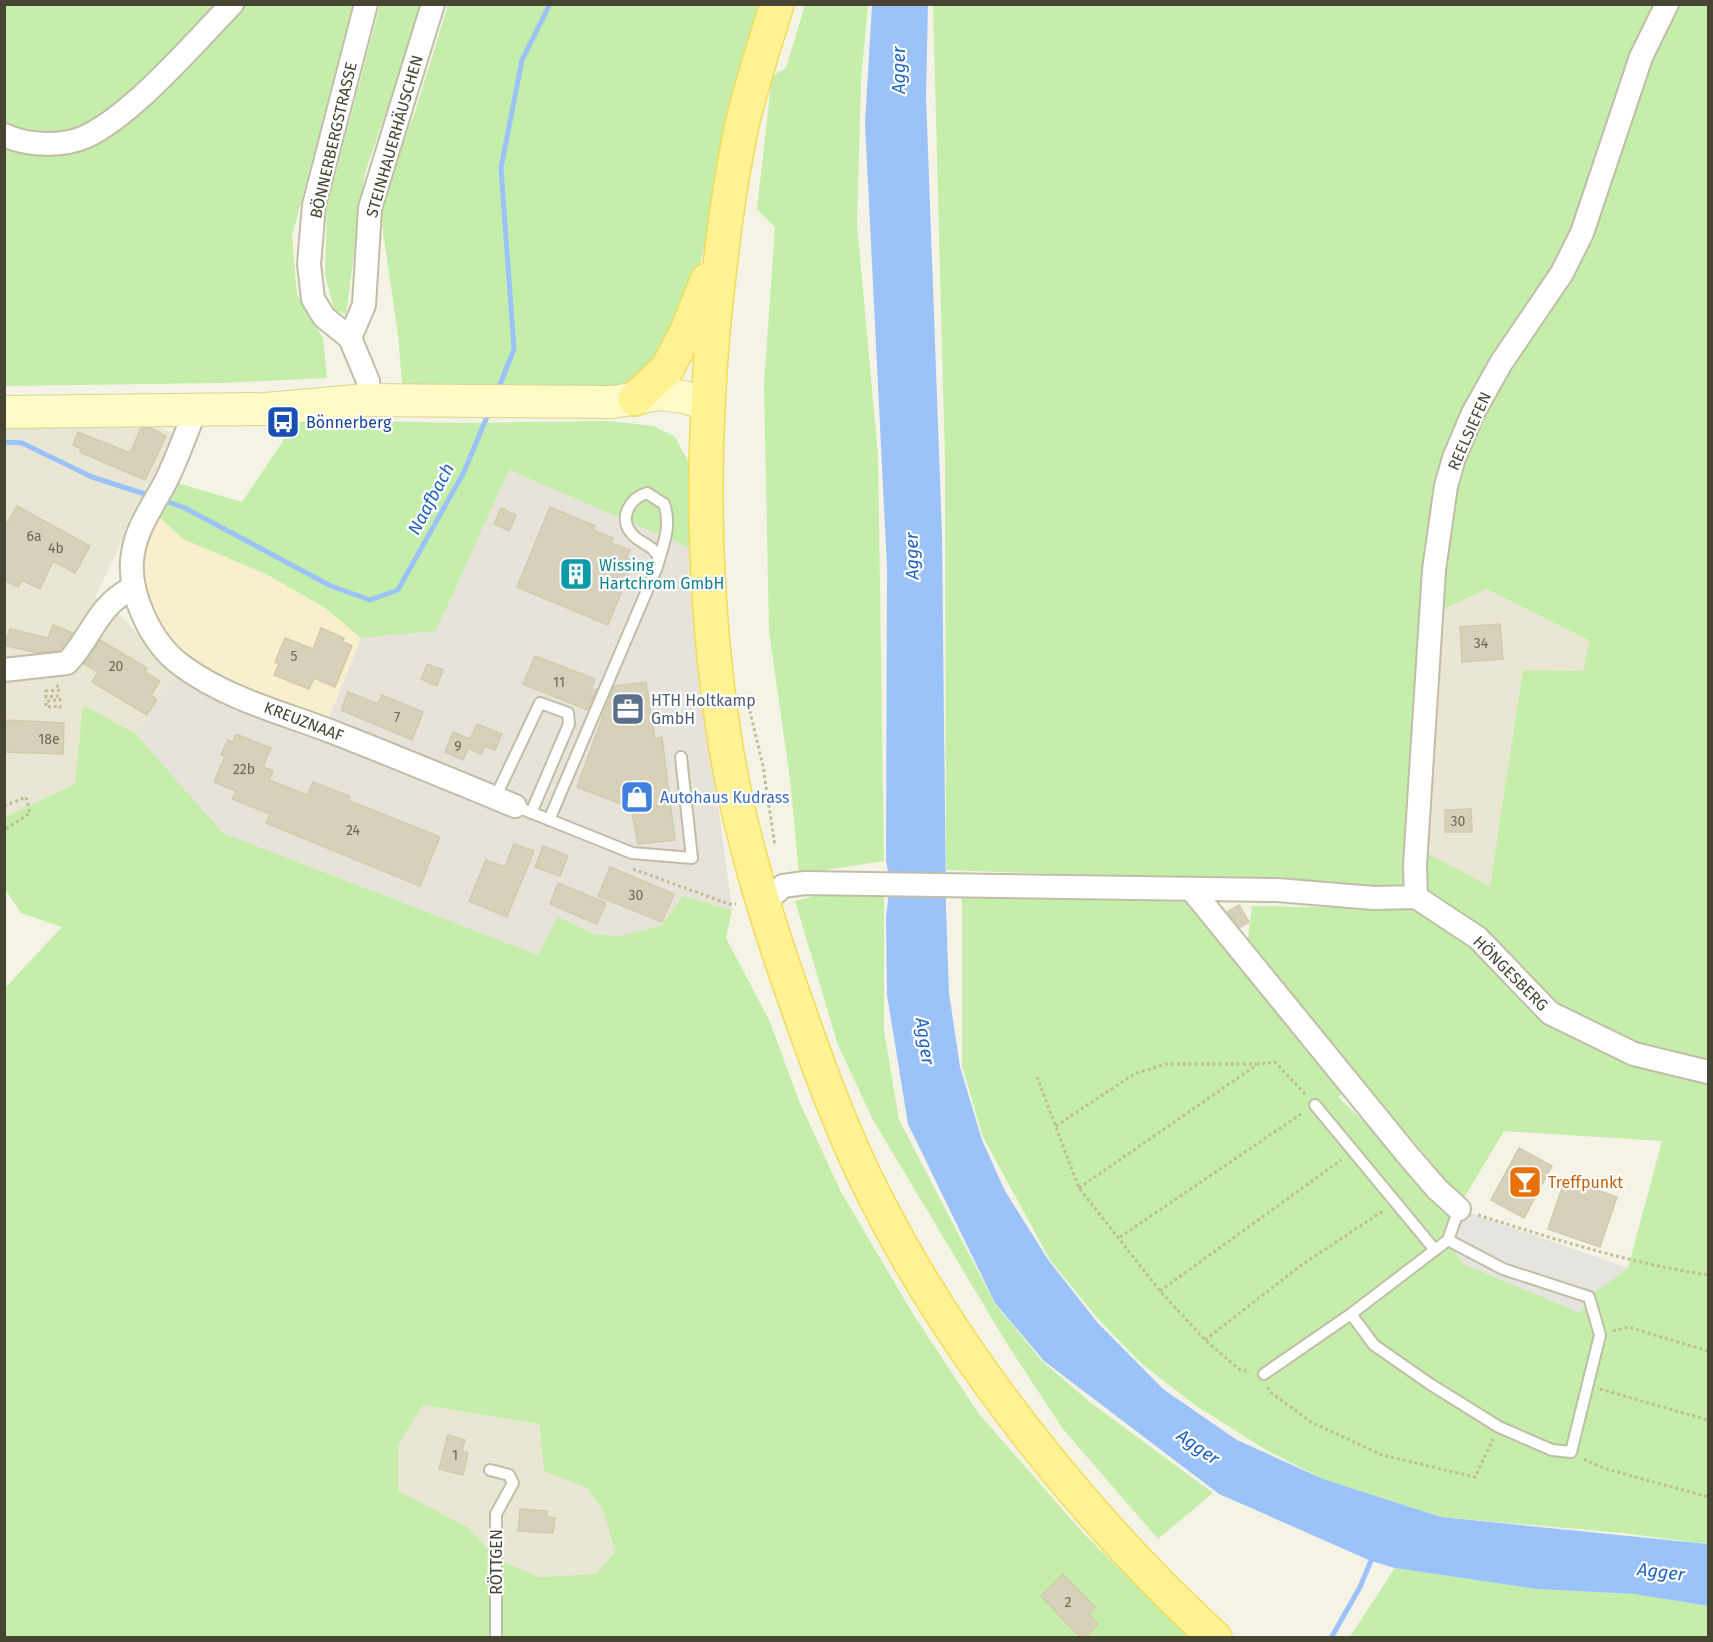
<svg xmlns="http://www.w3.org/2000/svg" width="1713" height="1642" font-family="'Fira Sans',sans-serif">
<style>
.residential{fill:#e9e6d3}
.commercial{fill:#f9eece}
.industrial{fill:#e7e3db}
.green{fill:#c4eeaa;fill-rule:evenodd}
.parking{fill:#e5e4de}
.water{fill:#9bc3f9}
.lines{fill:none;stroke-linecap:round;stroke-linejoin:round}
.stream{stroke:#9bc3f9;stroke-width:5}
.building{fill:#d8d1ba;stroke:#d3cbac;stroke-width:1.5}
.lane-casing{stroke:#c1bda7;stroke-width:14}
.street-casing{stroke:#c1bda7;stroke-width:26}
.secondary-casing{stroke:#dad390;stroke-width:34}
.primary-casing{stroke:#f2dc57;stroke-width:36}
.path{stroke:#c5bc97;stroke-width:3;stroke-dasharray:3 3;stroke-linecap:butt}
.lane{stroke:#fff;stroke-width:10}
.street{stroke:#fff;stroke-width:22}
.secondary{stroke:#fffac6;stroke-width:32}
.primary{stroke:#fff295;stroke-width:33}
.labels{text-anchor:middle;stroke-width:4.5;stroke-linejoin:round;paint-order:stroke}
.number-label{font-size:14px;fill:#6c6756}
.street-label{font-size:16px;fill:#484434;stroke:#fff}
.transit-label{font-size:16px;fill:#164399;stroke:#fff;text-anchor:start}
.culture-label{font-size:16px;fill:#0d838f;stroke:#fff;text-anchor:start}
.service-label{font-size:16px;fill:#4e5e75;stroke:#fff;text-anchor:start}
.shop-label{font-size:16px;fill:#366cbe;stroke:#fff;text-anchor:start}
.food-label{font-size:16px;fill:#c56008;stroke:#fff;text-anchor:start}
.water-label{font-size:18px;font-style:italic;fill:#2063c1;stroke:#fff}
</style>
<rect width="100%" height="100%" fill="#f5f3e6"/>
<path class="residential" d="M147,421L174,434L95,597L122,617L176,674L136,734L83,706L75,784L5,817V424Z
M1488,589L1590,641L1584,671L1523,670L1490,886L1409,844L1419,621Z
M423,1405L539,1424L544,1470L587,1488L603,1509L615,1552L596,1574L540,1577L499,1560L398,1491V1445Z"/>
<path class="commercial" d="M155,513L324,607L361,638L324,730L217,687L161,641L133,553Z"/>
<path class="industrial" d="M509,470L690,548L700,663L732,910L683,896L662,925L622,936L594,934L559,916L538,955L223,833L136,734L176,674L324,730L361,638L436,631Z"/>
<path class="green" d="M4,5H353L292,236L297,295L323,338L327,378L219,383L5,386Z
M380,5H423L365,173L346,314L334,310L325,275L327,207Z
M448,5H762L700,265L671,350L650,374L602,391L403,392L398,335L379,204L415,112Z
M805,5H868L861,80L857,224L878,456L884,861L799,874L790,779L769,631L764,384L775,227L757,209L772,76L786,68Z
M933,5H1708V1544L1623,1533L1441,1517L1323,1479L1266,1450L1195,1405L1142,1364L1099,1320L1050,1260L983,1137L962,1066V895L1190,902L1349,1090L1338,1097L1469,1221L1628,1268L1662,1141L1504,1131L1463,1200L1247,945L1252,906L1415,909L1407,887L946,870L945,461ZM1487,589L1590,641L1583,671L1523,670L1490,886L1409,844L1419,621Z
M298,419L460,423L608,421L654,426L675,437L689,463L690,548L509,470L436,631L361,638L324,607L266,574L183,539L155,513L174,482L242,502Z
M83,705L136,734L223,833L538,955L558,916L594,934L621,936L662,925L683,896L732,910L726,938L770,1022L799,1101L841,1192L913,1314L979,1414L1083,1533L1145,1594L1175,1618L1191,1637L5,1638V988L62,927L21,913L5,889V817L75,784ZM423,1405L539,1424L544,1471L587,1488L603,1509L615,1552L596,1574L540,1577L499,1560L467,1527L398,1491V1445Z
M825,893L884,895V1030L899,1120L995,1304L1042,1361L1091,1403L1213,1493L1158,1539L1063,1429L1009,1347L873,1120L838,1045L795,901Z
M1395,1568L1536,1589L1634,1594L1708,1606V1637L1349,1638Z"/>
<path class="parking" d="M1459,1209L1628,1268L1589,1297L1580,1313L1463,1264L1448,1240Z"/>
<path class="water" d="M872,5H928L926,96L942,534L946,908L949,993L960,1067L982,1140L1005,1191L1049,1261L1097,1322L1163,1389L1237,1440L1323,1479L1441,1517L1708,1544V1606L1634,1594L1536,1589L1395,1568L1371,1561L1219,1494L1044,1361L995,1303L908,1124L887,995L886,918L890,883L886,860L887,567L865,123Z"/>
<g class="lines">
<path class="stream" d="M497,392L514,349L501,168L522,60L550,4
M4,442L22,443L92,477L151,496
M163,500L185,508L331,586L370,600L398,590L464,472L489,412
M1331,1638L1360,1587L1373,1556"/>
</g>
<path class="building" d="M141,428H151L166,436L145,480L80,452L81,449L73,445L78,432L130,453Z
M17,506L90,546L75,573L53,561L40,589L22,580L18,587L4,580V528Z
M550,507L595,526L593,530L613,538L611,543L630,550L626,558L634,561L608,625L517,587Z
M501,508L516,515L509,531L494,524Z
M1500,624L1503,659L1462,662L1460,627Z
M53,625L73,633L60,650L37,653L4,645L10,629L48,638Z
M321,628L344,638L343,642L352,646L335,687L314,678L309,689L274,675L279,664L275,662L285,638L313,649Z
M100,640L147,668L145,672L160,681L151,695L157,700L147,715L92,682L98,672L84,664Z
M535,656L595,679L591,690L597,689L588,710L523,684Z
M427,664L443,670L437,686L421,679Z
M646,682L655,739L662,737L675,840L638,844L631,808L577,787L614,686Z
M348,692L378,704L382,695L423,712L412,740L341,710Z
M4,720L64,723L63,754L4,752Z
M477,724L502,734L495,750L485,746L481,754L468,748L463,760L445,752L453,732L470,739Z
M236,734L271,748L263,767L273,771L269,780L307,795L313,782L349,796L350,801L440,837L420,886L266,823L270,814L232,799L236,791L214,782L225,757L221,755L228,740L233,742Z
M1471,809L1472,832H1445V810Z
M514,844L534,851L507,917L469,901L486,860L505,867Z
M543,846L568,856L560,876L535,867Z
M610,867L674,894L662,922L598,896Z
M558,883L606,903L597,924L550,904Z
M1239,905L1249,922L1240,927L1227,912Z
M1519,1148L1552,1166L1524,1218L1491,1200Z
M1565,1179L1617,1197L1600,1247L1548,1229Z
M448,1435L465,1440L462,1451L468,1453L463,1475L439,1469Z
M520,1509L547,1511V1517L555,1518L553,1533L518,1531Z
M1063,1574L1095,1607L1089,1614L1098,1624L1085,1638H1081L1041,1596Z"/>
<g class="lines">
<defs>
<path id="lane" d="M495,798L540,703L568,713L569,724L531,813
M515,806L632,853L692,858L681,757
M549,820L657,567C663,544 672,527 664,504L647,493C630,498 618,518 632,534C640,544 653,544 659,558
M1315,1105L1435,1250
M1351,1314L1374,1345L1430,1384L1499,1427L1552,1450L1571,1452L1600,1335L1589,1297L1503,1269L1448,1240
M1264,1374L1351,1314L1448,1240L1459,1209
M490,1470L509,1475L513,1483L496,1514V1638"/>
<path id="street" d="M366,4L314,205L309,264L313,299L324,317L350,338L368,381V400
M4,135C27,146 62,147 85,137C133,115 194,43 232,4
M350,338L364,305L370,208L433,4
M196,408C187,431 178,456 167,479C155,503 137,526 133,553C126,591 151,643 181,665C225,698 280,712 330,731C392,755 454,781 515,806
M4,670L67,663C93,635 96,607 132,588
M1192,890L1406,1153L1437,1189L1459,1209
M1416,897L1415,865L1434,570L1446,486L1454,458L1473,413L1501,363L1562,273L1582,233L1641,57L1667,4
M763,904L783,886L805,883L1277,890L1374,898L1416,897L1478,938L1550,1013L1634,1054L1708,1072"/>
<path id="secondary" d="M4,412L265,409L368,400L613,402L660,394L684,397L707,404"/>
<path id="primary" d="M777,4C765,44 751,85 742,125C728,190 721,255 714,320C701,461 703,601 725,741C740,838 771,933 804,1025C824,1082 845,1138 872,1191C951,1350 1084,1518 1215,1638
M635,399L667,369L688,329L707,280"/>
</defs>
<use href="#lane" class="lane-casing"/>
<use href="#street" class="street-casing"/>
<use href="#secondary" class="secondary-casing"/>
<use href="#primary" class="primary-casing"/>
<path class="path" d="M56,686H59V690L46,691V697L60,696V700L46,701V707L60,706V712
M747,699L763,766L775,846
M4,806L26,797L30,813L4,830
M633,869L729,904H736
M1037,1077L1079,1188L1160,1291L1205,1340L1240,1370L1250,1372
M1056,1126L1134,1074L1166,1064H1256
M1079,1188L1258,1064L1275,1062L1306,1095
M1478,1215C1554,1239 1629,1263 1708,1275
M1120,1237L1304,1112
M1160,1291L1341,1160
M1613,1331L1628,1327L1708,1351
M1205,1340L1300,1266L1383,1211
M1268,1387L1269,1391L1311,1422L1382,1455L1475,1477L1493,1439
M1600,1389L1708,1420
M1584,1459L1603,1468L1708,1497"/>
<use href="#lane" class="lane"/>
<use href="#street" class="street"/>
<use href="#secondary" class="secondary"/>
<use href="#primary" class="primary"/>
</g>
<defs>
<symbol id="bus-square" viewBox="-11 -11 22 22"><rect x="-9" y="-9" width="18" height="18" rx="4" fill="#1a4fb4" stroke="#fff"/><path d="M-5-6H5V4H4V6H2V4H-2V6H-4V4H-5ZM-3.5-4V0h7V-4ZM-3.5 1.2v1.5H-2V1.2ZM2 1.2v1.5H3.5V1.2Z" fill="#fff"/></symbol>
<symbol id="building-square" viewBox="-11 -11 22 22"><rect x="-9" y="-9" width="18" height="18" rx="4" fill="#0f9aa8" stroke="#fff"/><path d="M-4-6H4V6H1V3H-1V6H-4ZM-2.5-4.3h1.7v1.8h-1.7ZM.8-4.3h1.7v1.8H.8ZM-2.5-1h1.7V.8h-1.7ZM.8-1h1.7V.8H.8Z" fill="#fff"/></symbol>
<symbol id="office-square" viewBox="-11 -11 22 22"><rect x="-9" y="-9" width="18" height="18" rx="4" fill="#5c6f8a" stroke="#fff"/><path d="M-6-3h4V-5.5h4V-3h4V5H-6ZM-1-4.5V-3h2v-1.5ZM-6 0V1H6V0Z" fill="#fff"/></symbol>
<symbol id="shop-square" viewBox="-11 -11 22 22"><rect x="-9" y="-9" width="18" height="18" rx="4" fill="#3f7fe0" stroke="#fff"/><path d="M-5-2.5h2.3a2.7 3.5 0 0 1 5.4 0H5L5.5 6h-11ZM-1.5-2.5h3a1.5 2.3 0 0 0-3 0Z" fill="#fff"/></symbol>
<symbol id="bar-square" viewBox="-11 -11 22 22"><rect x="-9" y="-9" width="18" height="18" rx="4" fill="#e8710a" stroke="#fff"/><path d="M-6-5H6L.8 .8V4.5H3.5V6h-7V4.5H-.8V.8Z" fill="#fff"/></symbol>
</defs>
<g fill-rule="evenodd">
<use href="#bus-square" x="264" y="403" width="38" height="38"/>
<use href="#building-square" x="557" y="555" width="38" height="38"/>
<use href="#office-square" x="609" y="690" width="38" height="38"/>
<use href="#shop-square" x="618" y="778" width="38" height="38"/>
<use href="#bar-square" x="1506" y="1163" width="38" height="38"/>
</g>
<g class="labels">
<g class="number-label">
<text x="34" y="541">6a</text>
<text x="56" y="553">4b</text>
<text x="1481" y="648">34</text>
<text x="294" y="661">5</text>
<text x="116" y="671">20</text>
<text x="559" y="687">11</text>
<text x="397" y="722">7</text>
<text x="49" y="744">18e</text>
<text x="458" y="751">9</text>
<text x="244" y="774">22b</text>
<text x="1458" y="826">30</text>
<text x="353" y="835">24</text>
<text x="636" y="900">30</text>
<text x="455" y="1460">1</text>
<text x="1068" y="1607">2</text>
</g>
<g class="street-label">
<text transform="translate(394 136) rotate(-74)" y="6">STEINHAUERHÄUSCHEN</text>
<text transform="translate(333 140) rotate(-77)" y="6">BÖNNERBERGSTRASSE</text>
<text transform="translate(1469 431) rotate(-66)" y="6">REELSIEFEN</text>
<text transform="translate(304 721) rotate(21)" y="6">KREUZNAAF</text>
<text transform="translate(1511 973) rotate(45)" y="6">HÖNGESBERG</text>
<text transform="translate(496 1562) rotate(-90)" y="6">RÖTTGEN</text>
</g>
<g class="transit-label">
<text x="306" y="428">Bönnerberg</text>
</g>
<g class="culture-label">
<text x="599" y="571">Wissing<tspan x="599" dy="18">Hartchrom GmbH</tspan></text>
</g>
<g class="service-label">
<text x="651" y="706">HTH Holtkamp<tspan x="651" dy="18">GmbH</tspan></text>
</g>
<g class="shop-label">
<text x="660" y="803">Autohaus Kudrass</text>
</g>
<g class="food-label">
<text x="1548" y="1188">Treffpunkt</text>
</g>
<g class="water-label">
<text transform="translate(899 70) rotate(-90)" y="6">Agger</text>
<text transform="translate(431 499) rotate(-62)" y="6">Naafbach</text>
<text transform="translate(912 556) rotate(-91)" y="6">Agger</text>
<text transform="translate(925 1041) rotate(82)" y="6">Agger</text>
<text transform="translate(1198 1447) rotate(35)" y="6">Agger</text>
<text transform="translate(1661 1572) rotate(7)" y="6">Agger</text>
</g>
</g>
<rect width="1713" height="1642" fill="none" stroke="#484434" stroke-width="12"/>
</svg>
